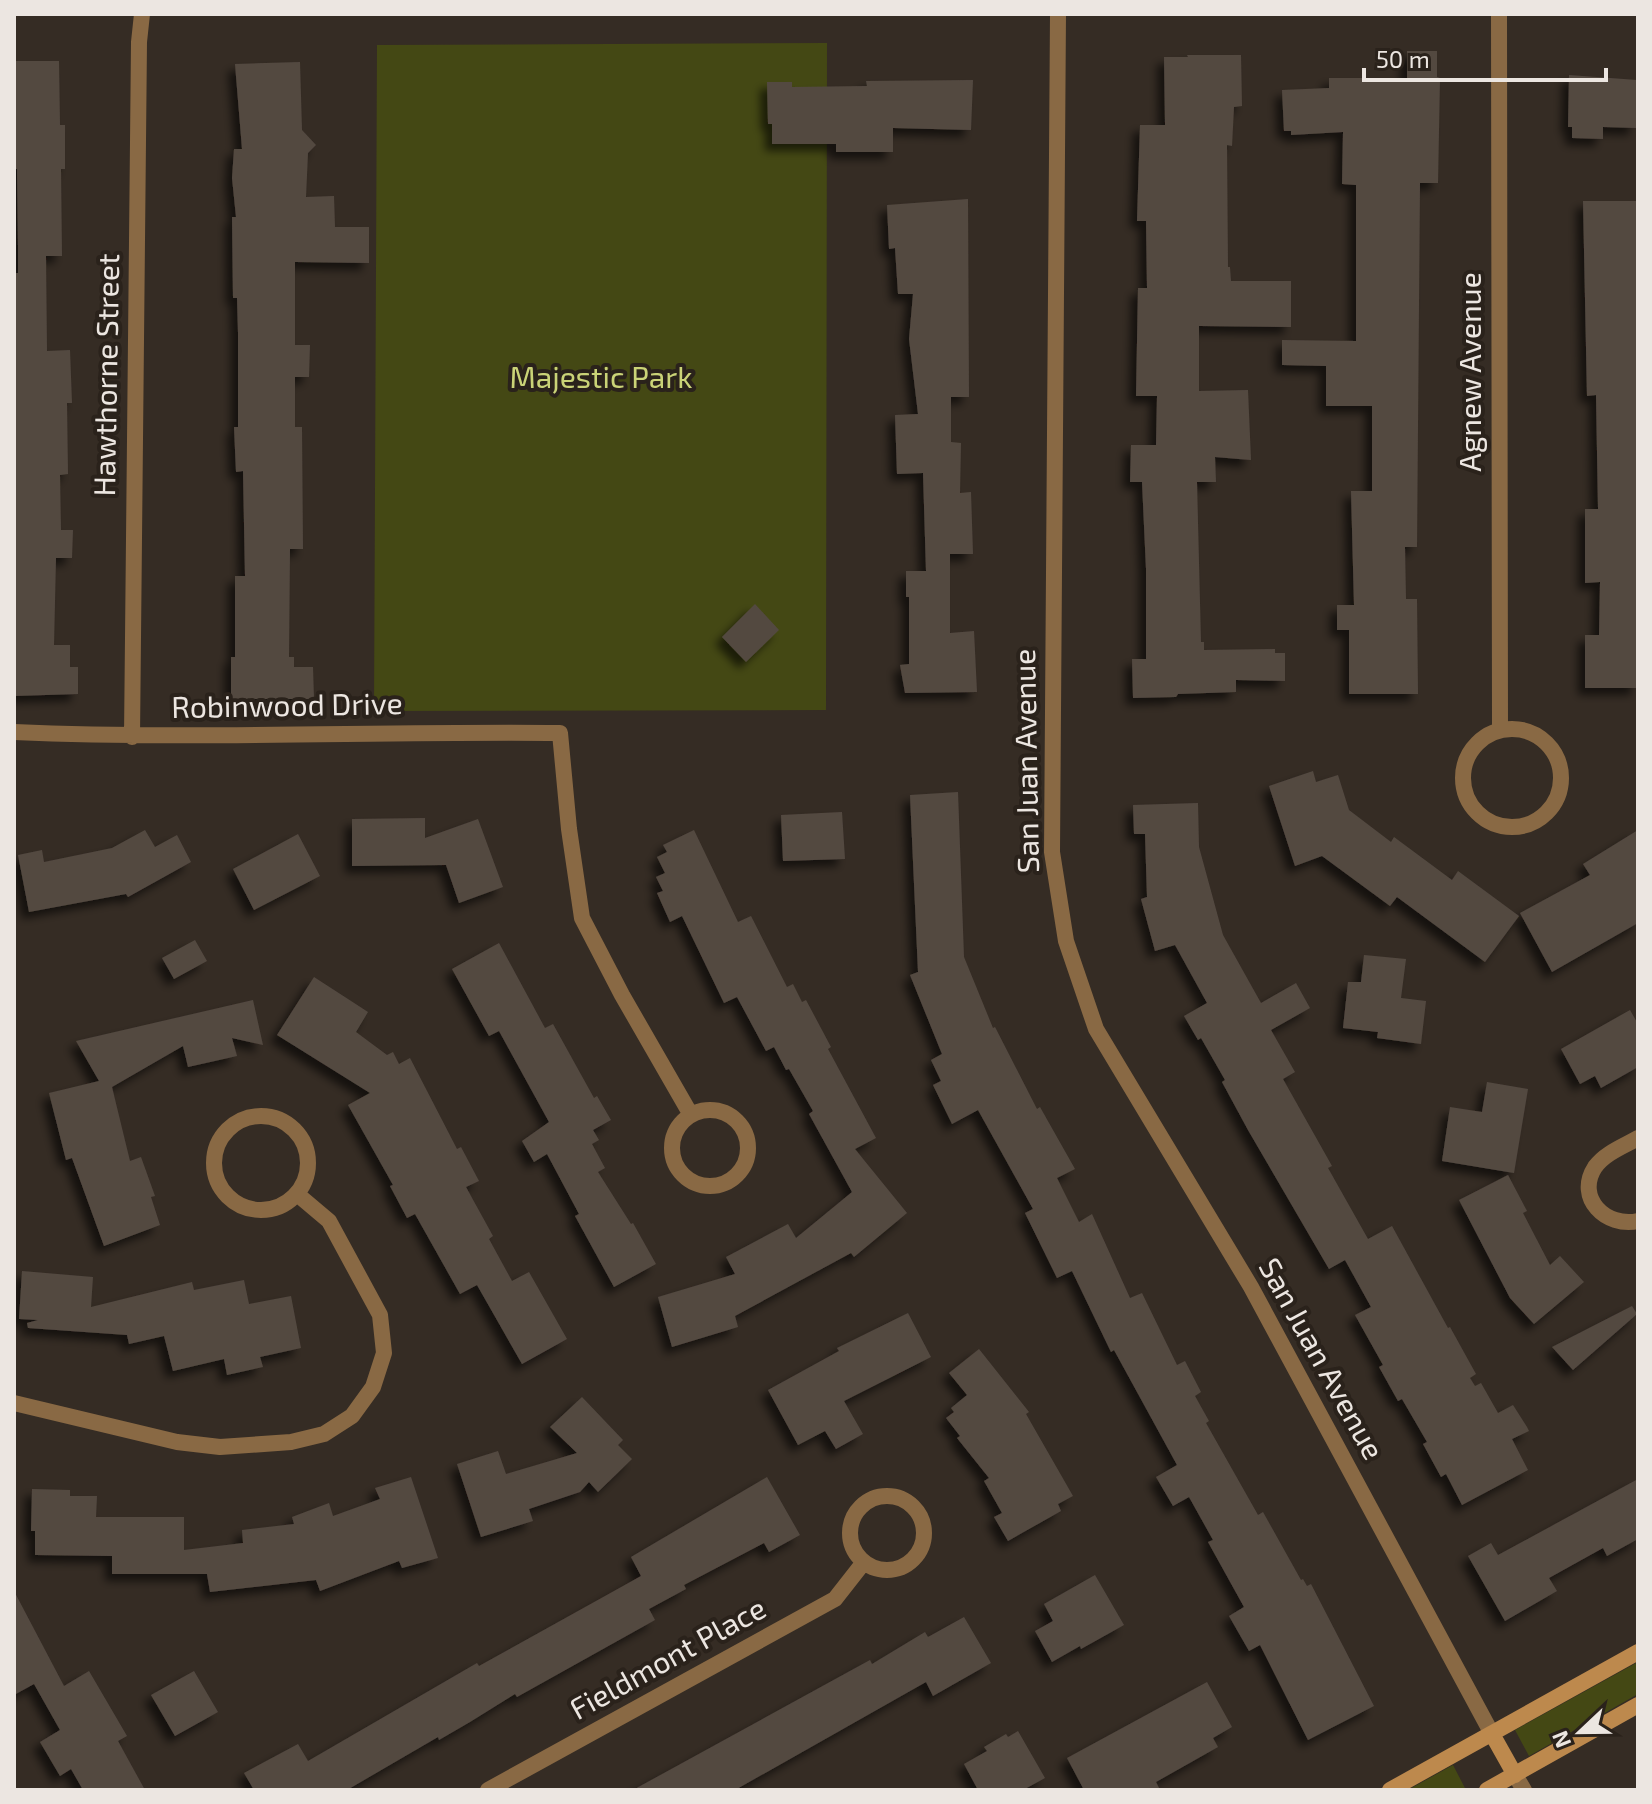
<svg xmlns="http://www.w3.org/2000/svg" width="1652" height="1804" font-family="'Exo 2',sans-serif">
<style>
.green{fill:#444814}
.building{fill:#534941;filter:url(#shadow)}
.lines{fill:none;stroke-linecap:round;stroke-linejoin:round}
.street{stroke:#896944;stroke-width:16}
.secondary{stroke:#bd894d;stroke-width:16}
.labels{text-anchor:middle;stroke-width:8;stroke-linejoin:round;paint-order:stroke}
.street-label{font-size:30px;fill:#ece6e1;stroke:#2a221b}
.park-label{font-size:30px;fill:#cad377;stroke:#2a221b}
</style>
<defs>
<filter id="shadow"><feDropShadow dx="-7" dy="7" stdDeviation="4" flood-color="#0009"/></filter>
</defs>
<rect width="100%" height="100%" fill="#352c24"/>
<path class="green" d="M827,43L826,710L374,711L377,45Z
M1638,1662V1694L1529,1756L1515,1730Z
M1453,1765L1466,1790H1408Z"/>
<path class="building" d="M1407,51H1437V77L1440,78L1438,183H1420L1417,547H1405L1406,599H1417L1418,694H1349V630H1337V605H1354L1351,491H1372V406H1326V366L1282,365V340L1356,341V185L1342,184L1343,132L1291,135V131H1284L1282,90L1329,88V78H1407Z
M1187,55H1241L1242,106L1234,107L1232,146L1227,145L1228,267H1230L1231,281H1291V327L1199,326V391L1248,390L1251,460L1215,457L1216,482H1197L1201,642H1204V650L1275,649V653H1285V681L1236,680V692L1178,694L1176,697L1133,698L1132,659H1146V569L1142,482H1130L1131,445H1156L1157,396H1136L1138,288H1147L1146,221H1137L1140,125H1165L1164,57H1188Z
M14,61H59L60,125H65V169H61L62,256H46L47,351L70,350L72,403H67L68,474L60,475L61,530H73L72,558H56L54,645H70V667H78V694L14,696V273H18V248L17,169H14Z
M300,62L302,130L316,145L308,153L306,197L334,196L335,227H369V263L295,262V345H310L309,377H295V427H302L303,549H290L289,657H294V667H313L314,699H231V657H235V576H245L243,471L236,472L234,427H238V333L237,298H233L232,217H236L232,178L234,149H242L235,64Z
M1569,75L1637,80L1636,128L1603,127V139L1572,138V127H1568Z
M973,80L971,130L893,128V152H836V144H772V124H768L767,82H792V87L867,86L866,81Z
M968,199L969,397H951V442L961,443L960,493L971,492L973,554H950V633L974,631L977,692L905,693L900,665L909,664V597H906V571H926L923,473L897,474L895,415L918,414L909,339L913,294H898L895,248L889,249L887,205Z
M1583,201H1638V688H1585V635H1599L1600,582L1585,583V509H1598L1596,395L1587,396Z
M755,604L779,630L746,662L722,637Z
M1313,771L1316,782L1338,775L1349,810L1391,842L1394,837L1452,880L1458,871L1519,916L1485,962L1397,897L1390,906L1322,856L1295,866L1269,786Z
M958,792L964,957L993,1028L995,1027L1037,1109L1040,1107L1075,1169L1057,1178L1079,1222L1092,1214L1130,1298L1142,1293L1177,1365L1185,1361L1201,1392L1195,1396L1209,1421L1206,1423L1258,1515L1263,1512L1301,1580L1303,1579L1307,1586L1311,1584L1374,1706L1308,1740L1260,1645L1249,1651L1229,1616L1244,1607L1208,1542L1213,1540L1189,1497L1173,1506L1156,1477L1177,1465L1114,1350L1111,1352L1072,1271L1057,1278L1025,1213L1033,1209L978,1110L952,1124L933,1085L941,1081L931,1060L942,1054L910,975L918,972L910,795Z
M1198,803L1199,847L1223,935L1261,1003L1296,983L1310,1008L1271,1030L1295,1072L1283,1079L1332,1166L1328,1168L1368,1239L1392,1226L1448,1328L1450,1327L1476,1374L1470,1378L1475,1386L1481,1383L1498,1413L1513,1405L1527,1427L1529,1431L1512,1439L1528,1470L1462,1505L1446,1474L1441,1477L1423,1444L1427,1442L1402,1399L1398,1401L1379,1367L1383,1365L1355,1315L1371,1307L1345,1260L1329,1269L1248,1130L1222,1082L1225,1080L1201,1038L1198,1040L1184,1016L1207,1003L1175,945L1155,951L1141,899L1147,897L1145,834H1134L1133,805Z
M842,812L845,859L783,861L781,815Z
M425,818V838L478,819L503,887L459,903L446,865L352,866V819Z
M145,830L155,847L177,835L191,862L128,897L126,894L29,912L18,855L42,850L44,862L112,848Z
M694,830L738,922L751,916L787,987L793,984L802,1002L806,1000L831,1047L828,1049L876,1138L855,1149L907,1213L854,1257L851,1253L735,1316L738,1327L672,1347L658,1297L735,1274L726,1257L788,1224L796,1238L852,1192L809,1114L813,1111L789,1069L786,1070L774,1047L766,1051L737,997L724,1003L682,916L670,922L657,893L663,891L656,877L665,873L657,857L667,852L663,845Z
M1638,830V923L1552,972L1520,913L1590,875L1583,864Z
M298,834L320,876L254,910L233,869Z
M195,940L207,961L174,979L162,958Z
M499,943L545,1028L553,1024L594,1098L597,1096L611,1120L593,1130L599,1140L592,1144L605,1168L598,1172L631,1224L633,1223L656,1264L614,1287L575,1216L579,1214L547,1154L534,1162L522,1141L549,1122L499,1031L489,1036L452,969Z
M1364,955L1406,959L1401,998L1426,1001L1421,1044L1377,1038L1378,1032L1343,1028L1348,982H1361Z
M314,977L368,1012L356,1032L387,1055L393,1052L399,1064L410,1058L457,1149L461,1147L479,1181L466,1187L493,1236L489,1239L512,1281L529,1272L567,1339L522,1364L477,1285L460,1294L415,1214L407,1218L390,1186L393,1185L348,1105L370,1093L277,1035Z
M253,1000L263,1045L232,1038L237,1056L188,1067L183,1046L112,1087L130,1161L141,1157L155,1196L151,1197L160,1225L104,1246L72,1158L66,1160L49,1093L99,1081L76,1041Z
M1630,1010L1638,1024V1067L1601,1088L1595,1076L1580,1084L1561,1049Z
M1487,1082L1528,1089L1514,1173L1442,1161L1450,1107L1482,1112Z
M1508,1175L1527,1211L1523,1213L1550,1265L1560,1256L1584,1282L1534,1324L1510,1298L1459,1200Z
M22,1271L93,1277L91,1307L192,1282L194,1290L244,1280L249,1304L291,1296L301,1348L260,1357L263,1367L227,1375L224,1359L173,1371L164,1336L129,1344L127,1335L28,1328L27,1323L38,1320L19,1319Z
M1632,1306L1637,1314L1573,1370L1552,1347Z
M908,1313L931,1357L844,1401L863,1434L836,1449L825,1431L798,1445L768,1390L839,1351L837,1348Z
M979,1349L1029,1412L1026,1414L1073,1496L1058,1504L1061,1511L1008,1541L994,1517L1002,1513L984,1481L989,1478L957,1438L960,1436L946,1418L954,1412L951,1408L967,1395L949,1373Z
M582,1397L623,1440L618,1445L632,1459L598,1492L589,1482L580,1492L529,1509L533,1521L481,1537L457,1464L498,1451L506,1474L577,1453L550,1427Z
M411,1477L438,1558L402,1568L399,1561L320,1591L316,1580L210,1592L207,1574H112V1556L35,1555V1531H31L32,1489L70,1490V1496H97L96,1517H184V1550L243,1543L242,1530L294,1524L292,1517L329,1503L333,1516L380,1499L375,1488Z
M767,1477L800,1535L769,1552L764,1543L684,1585L686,1589L649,1609L655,1620L517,1697L515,1694L470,1722L439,1740L438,1737L347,1790H254L244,1773L298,1744L308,1761L477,1663L479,1666L641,1576L631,1557Z
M1638,1479V1539L1607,1556L1603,1548L1549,1578L1557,1591L1505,1621L1468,1556L1491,1543L1498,1555Z
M1095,1575L1124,1625L1081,1649L1080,1646L1052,1662L1035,1631L1053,1621L1044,1604Z
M14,1591L64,1686L89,1671L127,1736L118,1741L145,1790H83L71,1769L60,1776L40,1742L60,1730L34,1684L14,1695Z
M964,1617L991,1663L933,1696L926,1682L735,1790H633L870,1660L872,1664L925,1632L928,1637Z
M194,1671L218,1712L175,1736L151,1695Z
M1207,1682L1232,1727L1213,1738L1218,1747L1156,1782L1160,1790H1084L1067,1758Z
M1018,1731L1045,1778L1023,1790H978L964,1764L987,1751L984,1747L1006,1734L1008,1737Z"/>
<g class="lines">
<path class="street" d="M1058,14L1052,852L1066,941L1096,1029L1251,1287L1492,1734
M1499,14L1500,730
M1463 778a49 49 0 1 1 98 0a49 49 0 1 1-98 0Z
M14,732C196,740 378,731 560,733L569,829L582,918L622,995L691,1115
M132,737L139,42L142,14
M672 1148a38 38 0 1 1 76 0a38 38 0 1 1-76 0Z
M214 1163a47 47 0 1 1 94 0a47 47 0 1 1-94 0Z
M1638,1138C1624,1146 1605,1153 1595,1167C1575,1198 1606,1228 1638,1221
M14,1403L177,1442L220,1447L291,1442L324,1434L352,1416L373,1387L384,1353L380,1315L329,1221L297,1194
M850 1533a37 37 0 1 1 74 0a37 37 0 1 1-74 0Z
M1515,1775L1524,1790
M488,1790L835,1599L864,1562"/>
<path class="secondary" d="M1492,1734L1515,1775
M1390,1790L1638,1652
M1487,1790L1638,1705"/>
</g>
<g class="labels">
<g class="street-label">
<text transform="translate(1471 372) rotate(-90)" y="10">Agnew Avenue</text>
<text transform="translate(107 375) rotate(-89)" y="10">Hawthorne Street</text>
<text transform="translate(287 706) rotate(-1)" y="10">Robinwood Drive</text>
<text transform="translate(1027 761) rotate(-91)" y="10">San Juan Avenue</text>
<text transform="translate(1321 1359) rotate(61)" y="10">San Juan Avenue</text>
<text transform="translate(668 1659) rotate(-29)" y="10">Fieldmont Place</text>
</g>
<g class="park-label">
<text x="601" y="388">Majestic Park</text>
</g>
</g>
<rect width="1652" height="1804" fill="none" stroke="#ece6e1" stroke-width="32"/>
<g transform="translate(1580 1732) rotate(248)" stroke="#2a221b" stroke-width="6" paint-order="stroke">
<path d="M0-6L14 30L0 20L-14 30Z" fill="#ece6e1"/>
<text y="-12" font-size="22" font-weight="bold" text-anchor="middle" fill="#ece6e1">N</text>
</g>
<path d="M1364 68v12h242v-12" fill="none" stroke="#ece6e1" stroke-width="4"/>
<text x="1376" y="68" font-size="24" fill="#ece6e1" stroke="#2a221b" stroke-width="6" paint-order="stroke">50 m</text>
</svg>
